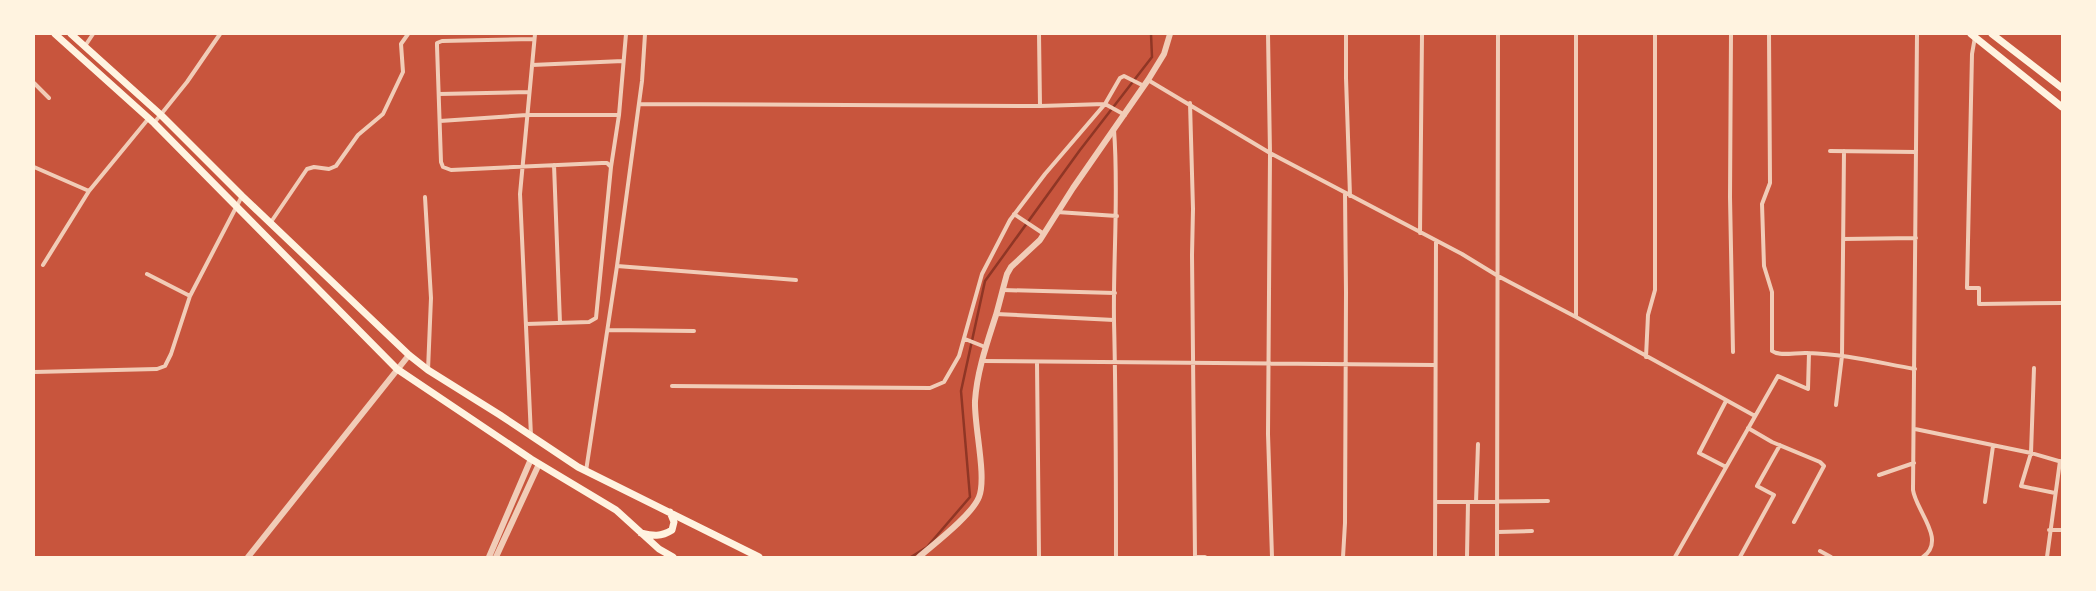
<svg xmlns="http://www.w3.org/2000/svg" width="2096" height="591" font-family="Barlow,sans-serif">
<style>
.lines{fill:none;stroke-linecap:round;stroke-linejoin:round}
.stream{stroke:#8f3625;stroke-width:2.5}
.minor{stroke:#f1ccb7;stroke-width:4}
.tertiary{stroke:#f1ccb7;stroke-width:6}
.secondary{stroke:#fff3e0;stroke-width:7}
</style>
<rect width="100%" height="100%" fill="#c8553d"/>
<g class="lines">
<path class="stream" d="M911,557L927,547L970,497L961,391L985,281L1080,150L1152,57L1151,34"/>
<path class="minor" d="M1039,34L1040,106
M1268,34L1270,153L1268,434L1272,557
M1346,34V78L1350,196
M1731,34L1730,197L1733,352
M1769,34L1770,183L1762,204L1764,266L1772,292V351C1780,357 1797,352 1808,353C1844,354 1880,363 1915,369
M1917,34L1913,490C1916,511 1947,540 1923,557
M1975,37L1972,54L1967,288H1979V304L2062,303
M85,46L93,34
M532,65L623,61
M1148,80L1270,153L1462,254L1498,276L1576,317L1755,416
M34,83L49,98
M439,94L529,92
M1190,103L1193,209L1192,255L1195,557
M639,104L1040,106L1105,104L1125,115
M440,121L527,115H619
M154,123L187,82L220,34
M1114,130C1119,194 1113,257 1114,321C1116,399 1116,478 1116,557
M1830,151L1916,152
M554,165L560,323
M34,167L89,191
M611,167L619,115L626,34
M425,197L431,298L428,370
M1057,212L1117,216
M1014,214L1044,234
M271,222L307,169L314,167L329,169L336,166L358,135L383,114L403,72L401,44L408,34
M1420,233L1422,34
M1843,239L1916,238
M43,265L89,191L149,118
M617,266L796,280
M147,274L190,296
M1003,290L1115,293
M996,314L1114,320
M1576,317V34
M526,324L589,322L596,318L611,167L607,163H602L451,170L443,167L441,162L437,46V43L442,41L534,39
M608,330L694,331
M965,339L985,347
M1646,357L1648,315L1655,290V34
M982,361L1434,365
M1037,362L1039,557
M2034,368L2031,453L2021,486L2055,493
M34,372L157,369L165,366L171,354L190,296L242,196
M672,386L930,388L944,382L959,356L982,274L1010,220L1045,174L1105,104L1120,78L1124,76L1144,86
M1836,405L1842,356L1844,151
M1748,428L1772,442L1820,462L1824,466L1794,522
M1915,429L2031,453L2062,462
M531,436L520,194L535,34
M1726,467L1699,453L1726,401
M586,471L617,266L642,81L645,34
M1879,475L1914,463
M1435,502L1548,501
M1476,502L1478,444
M1985,502L1993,446
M2049,530H2062
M1498,532L1532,531
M1820,551L1831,557
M1195,557H1205
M1343,557L1345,523L1346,292L1345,193
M1435,557L1436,241
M1467,557L1468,502
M1497,557L1498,34
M1675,557L1778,376L1808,389L1809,353
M1740,557L1774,495L1757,486L1780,445
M2047,557L2060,461"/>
<path class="tertiary" d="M248,557L409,355
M489,557L531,459
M496,557L539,464
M919,557C934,544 972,515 979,497C987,477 974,426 975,401C977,371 987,343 996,315C1000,301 1003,288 1007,274L1011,267L1040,240L1073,188L1148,80L1164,54L1170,34"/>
<path class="secondary" d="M55,34L154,123L397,369L531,459L616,510L659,549L673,557
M71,34L161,115L242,196L409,355L428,370L500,415L578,467L759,557
M1971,34L2062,107
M1992,34L2062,88
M641,533C653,536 661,537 672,530L674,522L670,512"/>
</g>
<rect width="2096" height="591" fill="none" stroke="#fff3e0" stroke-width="70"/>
</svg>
